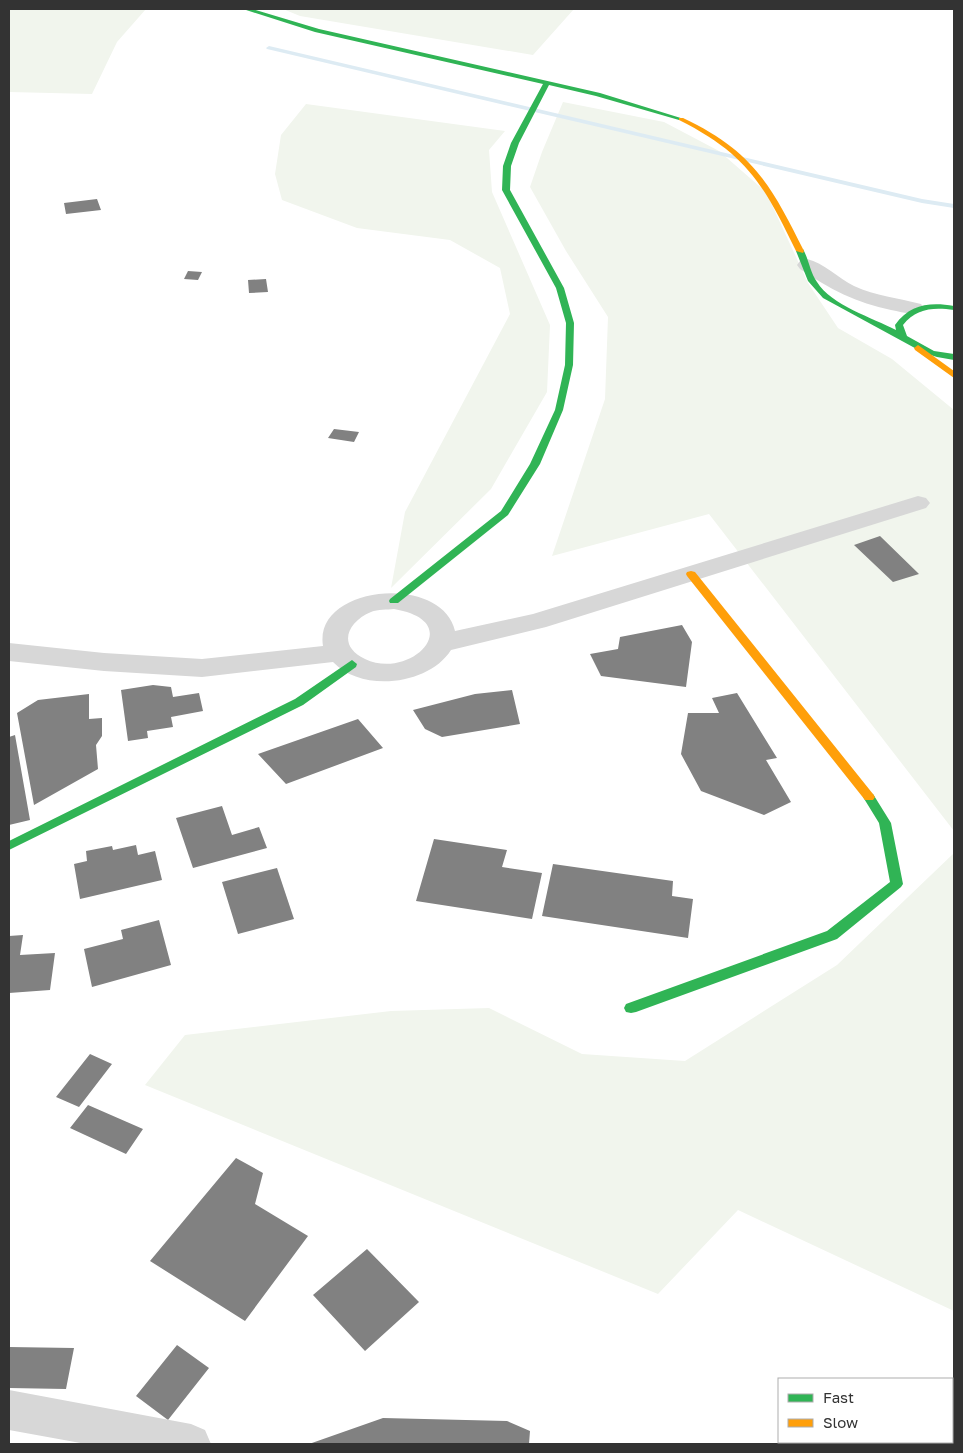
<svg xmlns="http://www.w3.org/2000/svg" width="963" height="1453" font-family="'Golos Text',sans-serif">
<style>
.green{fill:#f1f5ed}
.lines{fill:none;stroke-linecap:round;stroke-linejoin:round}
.stream{fill:#ddebf3;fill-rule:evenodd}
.building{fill:#818181}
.street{fill:#d7d7d7;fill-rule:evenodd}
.fast{fill:#30b455;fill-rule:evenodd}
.slow{fill:#ff9f0a;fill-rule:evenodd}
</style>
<rect width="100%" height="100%" fill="#fff"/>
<path class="green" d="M9,9H146L117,42L92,94L9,92Z
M283,9H574L533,55L300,16Z
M563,102L664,122L719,151L766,192L808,283L838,328L892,359L954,410V831L709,514L552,556L605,399L608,317L566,251L530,187L542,152Z
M306,104L505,131L489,150L492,192L550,325L547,392L491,489L391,588L405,512L510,314L500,268L450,240L357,228L282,200L275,174L281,135Z
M954,853V1311L738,1210L658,1294L145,1085L185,1035L391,1011L489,1008L582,1054L685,1061L837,965Z"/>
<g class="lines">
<path class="stream" d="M269,46L922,199L954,204V208L922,203L267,49L266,48Z"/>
</g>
<path class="building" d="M97,199L101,210L66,214L64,203Z
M188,271L202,272L198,280L184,279Z
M266,279L268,292L249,293L248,280Z
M334,429L359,432L354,442L328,438Z
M880,536L919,574L893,582L854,545Z
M682,625L692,642L686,687L601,676L590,654L618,649L620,637Z
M153,685L171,687L173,697L199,693L203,711L171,717L173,727L147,731L148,738L128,741L121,690Z
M512,690L520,724L442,737L425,729L413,710L475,694Z
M737,693L777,758L766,760L791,802L764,815L701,791L681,754L688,713H719L712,698Z
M89,694V719L102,718V736L96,745L98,769L34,805L17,713L38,700Z
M358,719L383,748L286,784L258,754Z
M15,735L30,820L9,825V737Z
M222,806L232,835L259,827L267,848L193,868L176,818Z
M434,839L507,850L502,867L542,873L532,919L416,901Z
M136,845L138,855L155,851L162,880L80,899L74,864L87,861L86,851L112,846L113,850Z
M553,864L673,881L672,896L693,899L688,938L542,916Z
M277,868L294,919L238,934L222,882Z
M159,920L171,965L92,987L84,949L123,939L121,930Z
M23,935L20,955L55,953L50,990L9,993V936Z
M90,1054L112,1064L79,1107L56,1097Z
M88,1105L143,1129L126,1154L70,1128Z
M236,1158L263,1173L255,1204L308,1236L245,1321L150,1261Z
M367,1249L419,1302L365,1351L313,1295Z
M177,1345L209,1368L168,1420L136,1396Z
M9,1347L74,1348L66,1389L9,1388Z
M383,1418L507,1421L530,1431L529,1444H309Z"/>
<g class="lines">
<path class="street" d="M807,259C824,263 838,278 854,286C876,296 898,298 921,304L924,308L921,312C911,315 901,312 891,310C857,303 829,289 800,269L797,265L800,261Z
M918,496L926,498L930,503L926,508L546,627L451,650C429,685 362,693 333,662L202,677L104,671L9,661V643L104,653L202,659L323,646C313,585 442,573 455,631L533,614ZM394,609C469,622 410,681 365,659C337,646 347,622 371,612C378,609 387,610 394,609Z
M9,1390L191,1424L205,1430L211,1444H86L9,1430Z"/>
<path class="fast" d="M243,9H252L319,29L600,93L684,119L679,120L596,96L549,85L519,143L511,166L510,190L564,288L574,323L573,365L563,410L540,464L508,515L398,603H390L389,601L390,599L501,511L530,464L555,410L565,365L566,323L556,288L502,190L503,166L511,143L543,84L315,32Z
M797,249H803C809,260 810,272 817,282C831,305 873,318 896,330L895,325C910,304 930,302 954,306V310C934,307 916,308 903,325L907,336L934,351L954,354V360L937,357L924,353L823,298L808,281L796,251Z
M352,660L357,664L356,667L303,705L9,850V841L295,699Z
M869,793L873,794L891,823L903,884L901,887L837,939L636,1012L631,1013L626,1012L624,1008L626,1004L827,931L890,882L879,823L863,797L865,794Z"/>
<path class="slow" d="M679,118H683C753,151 771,185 804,251L803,253L796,251C764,185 747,154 679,120Z
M918,345L954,371V378L915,350L914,348Z
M691,571L695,572L873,794L875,797L873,800H865L687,576L686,574L687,572Z"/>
</g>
<rect width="963" height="1453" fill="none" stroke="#333333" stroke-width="20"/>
<rect x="778" y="1378" width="175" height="65" fill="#ffffff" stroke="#adadad"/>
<rect x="788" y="1394" width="25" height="8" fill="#30b455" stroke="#adadad"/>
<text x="823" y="1403" font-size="15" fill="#333333">Fast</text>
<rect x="788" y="1419" width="25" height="8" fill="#ff9f0a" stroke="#adadad"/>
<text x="823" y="1428" font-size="15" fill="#333333">Slow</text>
</svg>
